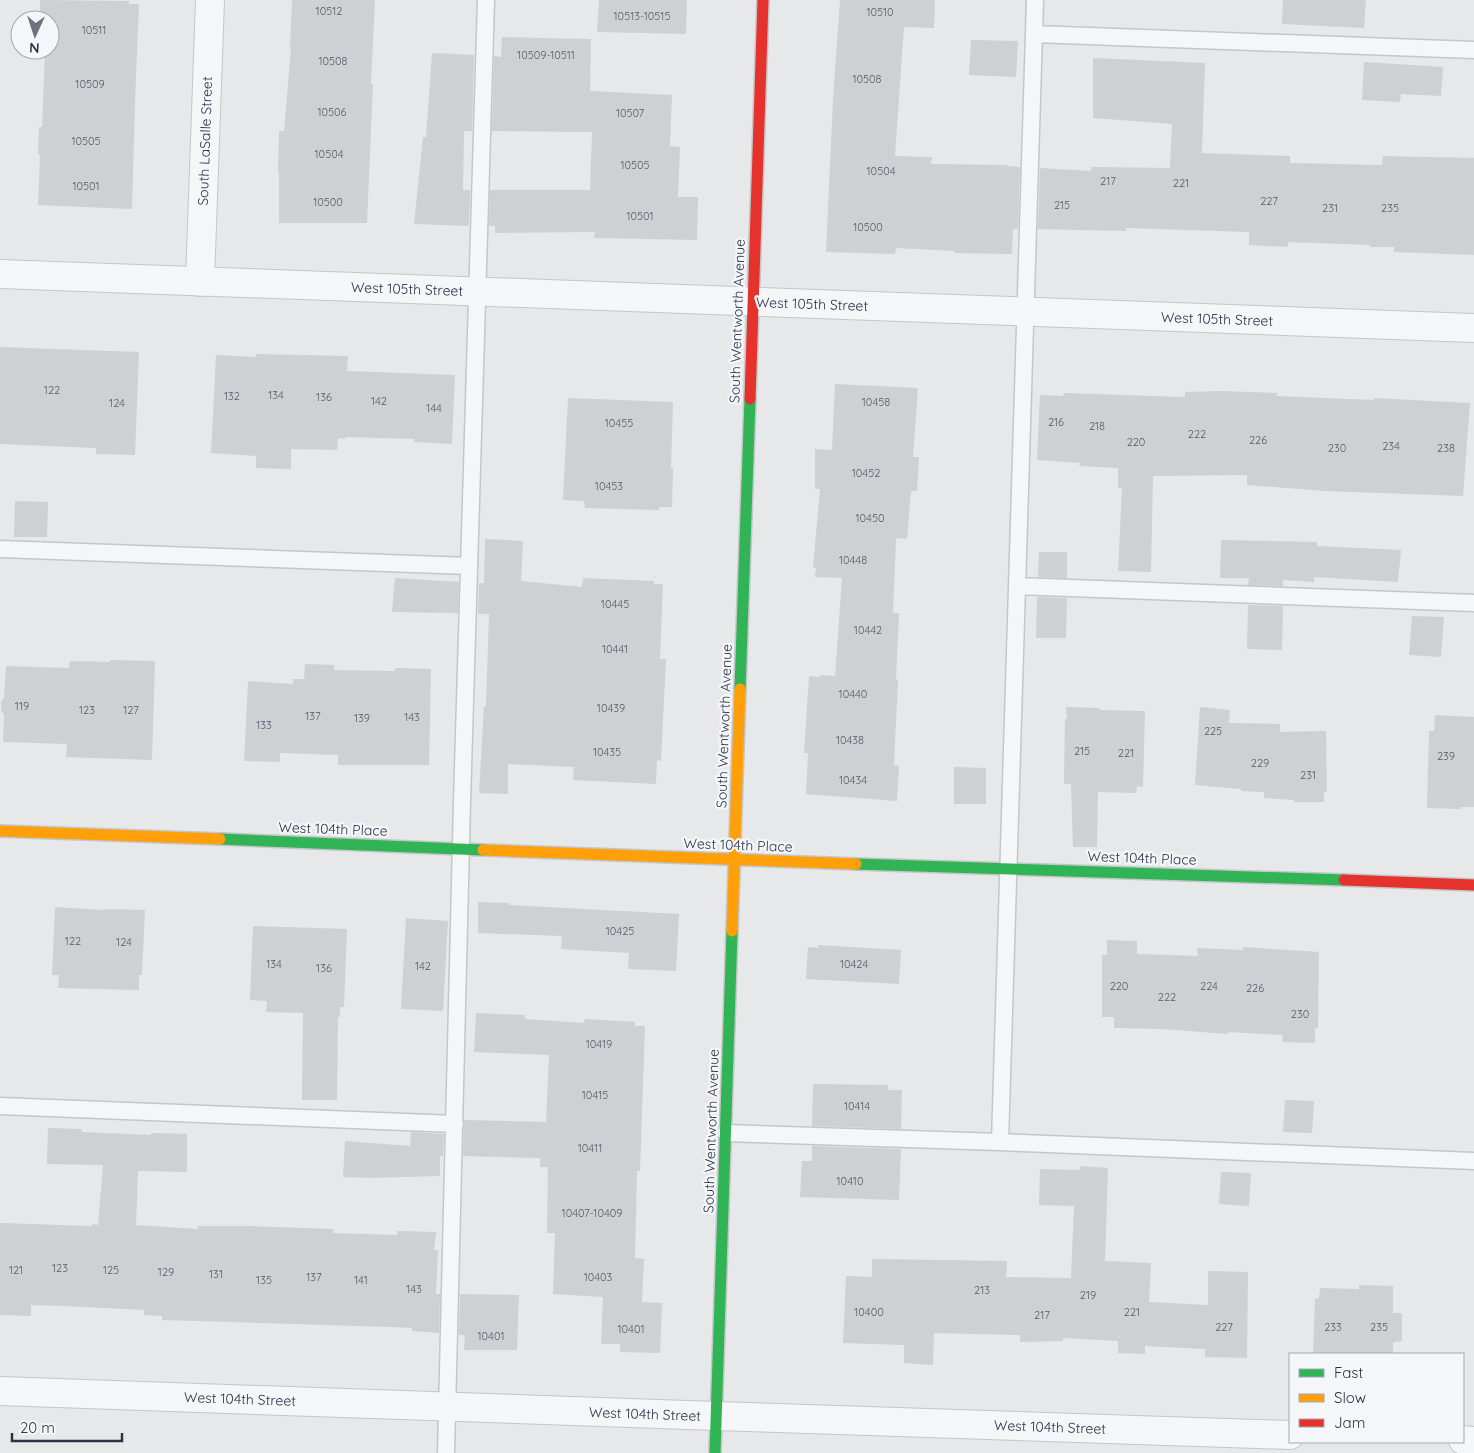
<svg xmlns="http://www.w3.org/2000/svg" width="1474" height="1453" font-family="Quicksand,sans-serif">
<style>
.building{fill:#ced0d3}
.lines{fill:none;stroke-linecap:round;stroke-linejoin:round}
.lane-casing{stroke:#c4c6c8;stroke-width:19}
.street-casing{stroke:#c4c6c8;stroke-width:30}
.fast-casing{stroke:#c4c6c8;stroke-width:14}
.slow-casing{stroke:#c4c6c8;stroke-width:14}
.jam-casing{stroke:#c4c6c8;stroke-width:14}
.lane{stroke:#f5f6f7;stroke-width:16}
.street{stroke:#f5f6f7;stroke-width:28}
.fast{stroke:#30b455;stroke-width:11}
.slow{stroke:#ff9f0a;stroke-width:11}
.jam{stroke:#e5322d;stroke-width:11}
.labels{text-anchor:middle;stroke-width:4.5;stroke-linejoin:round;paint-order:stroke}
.number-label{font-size:11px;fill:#545c69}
.street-label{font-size:14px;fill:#2b3445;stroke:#f4f6f9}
</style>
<rect width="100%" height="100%" fill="#e6e8ea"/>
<path class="building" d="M40,0L129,1V4H139L135,101L132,209L38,205L40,155H38L39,127H42L45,50H50V20H40Z
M292,0H375L371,84H373L367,223H279V172H278L279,131H284L291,49H290Z
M599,0H687L686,34L597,32Z
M840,0H935L934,28L904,27L895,156L932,157L931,164L1007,165V166L1020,167L1018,229H1013L1012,254L954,253V251L896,248L895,254L826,252L833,99Z
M1283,0H1366L1364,28L1282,24Z
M502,37L591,39L590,91L672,95L670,146L680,147L678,197H698L697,240L594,238L595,232L495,233V226H489L490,190H590L592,132L492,131L494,56L501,57Z
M971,40L1018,41L1016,77L969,75Z
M432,53L474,55L472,131H464L463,190H470L469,226L414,224L423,137H426Z
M1093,58L1205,63L1202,153L1290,156V163L1382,165L1383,156L1474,158V255L1394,252V247H1370V245L1288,242V247L1249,245V232L1126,228V231L1038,229L1040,168L1091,171V167L1170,168L1172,124L1093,118Z
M1364,62L1443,67L1441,96L1401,94L1400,102L1362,100Z
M0,347L139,352L135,455L96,454V448L0,444Z
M256,354L348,356L347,371L455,375L452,444L414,442V439L345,437V439L338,438L337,450L291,449V469L256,468V456L211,453L216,355L256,357Z
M835,384L918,388L913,457H919L917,491H911L907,539L896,538L893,613H899L896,680H898L894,765L899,766L897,801L806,794L808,753H804L809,676L820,677V675L835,676L842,578L815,577L816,568L813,567L820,489H815V449L832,450Z
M1221,391L1277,393V396L1374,400V398L1470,403L1463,496L1325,491L1247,485V475L1153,476L1151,572L1118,571L1122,488H1118V468L1079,466L1080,463L1037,460L1040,395L1063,396L1064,393L1185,397V392Z
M568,398L673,402L671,468H673L672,507H659V510L585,508L584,501L563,500Z
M15,501L48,502L47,537H14Z
M485,539L523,541L521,581L582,587L583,578L654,581V584H663L660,659H666L661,761L657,760L656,784L573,780L574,767L508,764V794L479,793L484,706H486L489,614H478L479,583H484Z
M1221,540L1317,542V546L1401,550L1398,582L1314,577V582L1283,580V586L1248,585L1249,578H1220Z
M1039,552H1067V578L1038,577Z
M395,578L459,582L458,613L392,612Z
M1037,597L1067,598L1066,638H1036Z
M1248,605L1283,606L1282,650L1247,649Z
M1412,616L1444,617L1441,657L1409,655Z
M110,660L155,661L152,760L66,757L67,744L3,742L4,715L1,710V702L4,697L6,666L69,668L70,661L110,662Z
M305,664L334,665V670L395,671V668L431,669L429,765H338V755L280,753V762L244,761L248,681L293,684V679H304Z
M1066,707L1100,708V710L1145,711L1143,787L1137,786L1136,793L1098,792L1097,847H1073L1071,784H1064L1065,719H1067Z
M1200,707L1230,710L1229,723L1280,724V732L1326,731L1327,792H1324V802H1294V800L1264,798V792L1241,791V789L1195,785Z
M1435,715L1474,717V807H1461V809L1427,808L1429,731H1434Z
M954,767L986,768V804H954Z
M478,902L509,903V905L679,914L676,971L628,969L629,953L561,949L562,936L478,933Z
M55,907L105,910V909L145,910L142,975H139V990L58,988L59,975H52Z
M406,918L448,921L443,1011L401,1009Z
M253,926L347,929L344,1007H340V1017H338L337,1100H302L303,1013L266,1012L267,1001L250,1000Z
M1107,940L1137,941V954L1198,956L1197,948L1243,950V947L1319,952L1318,1029L1315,1028V1043L1282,1042L1283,1035L1228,1032V1034L1162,1029L1114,1028V1017H1102V955H1107Z
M818,945L901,950L899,984L806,979L808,947L818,948Z
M476,1013L525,1015V1019L584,1023L585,1019L635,1022V1026H645L640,1171H637L635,1258L644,1259L642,1302L662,1303L660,1353L620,1352V1344H601L603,1297L553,1294L555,1233H547L548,1167H540V1158L463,1156L464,1120L546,1122L549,1055L474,1052Z
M813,1084L888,1085V1090H902L901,1129L812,1126Z
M1285,1100L1314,1101L1312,1133L1283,1132Z
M48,1128L82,1129V1132L151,1135V1133L187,1134V1172L138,1171L136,1225L198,1229V1226H249L333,1229V1233L397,1235L398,1231L436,1232L434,1250H438L436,1294H440L439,1333L412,1331V1328L391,1327L162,1320V1316L144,1315V1310L63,1306L31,1305V1316L0,1315V1223L92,1226V1224L98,1225L103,1165L47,1164Z
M411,1132L444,1134L443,1156H440V1176L371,1178L343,1177L345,1141L410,1146Z
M812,1146L901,1149L899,1200L800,1197L802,1161H812Z
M1080,1166L1108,1168L1105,1261L1151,1263L1149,1302L1208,1305V1271L1248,1272L1247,1358L1205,1357V1349L1145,1346V1354L1118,1353V1341L1063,1338V1341L1020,1342V1335L934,1333L933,1365L904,1363V1345L843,1343L846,1276L872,1277V1259L1007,1261L1006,1277L1071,1278L1074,1206L1039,1205L1040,1169L1080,1170Z
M1221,1172L1251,1173L1249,1206L1219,1204Z
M1359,1285L1393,1286V1313H1402V1341L1393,1342V1354H1313L1315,1299L1319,1298L1320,1288L1359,1289Z
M460,1294L519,1295L517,1350H464L465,1335H459Z"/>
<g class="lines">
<defs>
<path id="lane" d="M1034,34L1474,50
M0,549L469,566
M1017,586L1474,603
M0,1106L455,1124
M726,1133L1000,1142L1474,1161
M1000,1142L1035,0
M446,1453L462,802L486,0"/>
<path id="street" d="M0,274L1474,328
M200,282L210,0
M0,1391L716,1416L1290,1435
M1463,1440L1474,1441"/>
<path id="fast" d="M740,689L750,399
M220,839L483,850
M856,864L1344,880
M715,1453L732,931"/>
<path id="slow" d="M0,831L220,839
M483,850L856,864
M732,931L740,689"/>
<path id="jam" d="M750,399L763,0
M1344,880L1474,885"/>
</defs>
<use href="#lane" class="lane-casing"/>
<use href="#street" class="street-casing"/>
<use href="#fast" class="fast-casing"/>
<use href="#slow" class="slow-casing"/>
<use href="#jam" class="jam-casing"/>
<use href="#lane" class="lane"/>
<use href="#street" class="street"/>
<use href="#fast" class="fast"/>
<use href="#slow" class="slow"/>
<use href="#jam" class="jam"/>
</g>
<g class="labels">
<g class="number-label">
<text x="329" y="15">10512</text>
<text x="880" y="16">10510</text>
<text x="642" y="20">10513-10515</text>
<text x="94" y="34">10511</text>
<text x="546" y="59">10509-10511</text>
<text x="333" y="65">10508</text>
<text x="867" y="83">10508</text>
<text x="90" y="88">10509</text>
<text x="332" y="116">10506</text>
<text x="630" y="117">10507</text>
<text x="86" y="145">10505</text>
<text x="329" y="158">10504</text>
<text x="635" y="169">10505</text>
<text x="881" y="175">10504</text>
<text x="1108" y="185">217</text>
<text x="1181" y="187">221</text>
<text x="86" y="190">10501</text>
<text x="1269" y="205">227</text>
<text x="328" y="206">10500</text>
<text x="1062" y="209">215</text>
<text x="1330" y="212">231</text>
<text x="1390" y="212">235</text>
<text x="640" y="220">10501</text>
<text x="868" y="231">10500</text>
<text x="52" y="394">122</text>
<text x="276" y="399">134</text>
<text x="232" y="400">132</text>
<text x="324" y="401">136</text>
<text x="379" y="405">142</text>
<text x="876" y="406">10458</text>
<text x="117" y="407">124</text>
<text x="434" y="412">144</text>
<text x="1056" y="426">216</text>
<text x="619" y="427">10455</text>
<text x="1097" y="430">218</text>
<text x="1197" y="438">222</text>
<text x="1258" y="444">226</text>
<text x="1136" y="446">220</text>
<text x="1391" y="450">234</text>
<text x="1337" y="452">230</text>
<text x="1446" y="452">238</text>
<text x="866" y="477">10452</text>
<text x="609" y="490">10453</text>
<text x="870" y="522">10450</text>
<text x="853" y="564">10448</text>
<text x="615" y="608">10445</text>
<text x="868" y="634">10442</text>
<text x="615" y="653">10441</text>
<text x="853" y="698">10440</text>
<text x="22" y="710">119</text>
<text x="611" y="712">10439</text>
<text x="87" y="714">123</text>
<text x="131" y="714">127</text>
<text x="313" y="720">137</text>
<text x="412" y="721">143</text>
<text x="362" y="722">139</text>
<text x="264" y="729">133</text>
<text x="1213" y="735">225</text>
<text x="850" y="744">10438</text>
<text x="1082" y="755">215</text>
<text x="607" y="756">10435</text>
<text x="1126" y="757">221</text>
<text x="1446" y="760">239</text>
<text x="1260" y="767">229</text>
<text x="1308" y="779">231</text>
<text x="853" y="784">10434</text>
<text x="620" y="935">10425</text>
<text x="73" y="945">122</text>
<text x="124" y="946">124</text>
<text x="274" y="968">134</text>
<text x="854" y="968">10424</text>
<text x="423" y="970">142</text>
<text x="324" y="972">136</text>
<text x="1119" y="990">220</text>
<text x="1209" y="990">224</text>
<text x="1255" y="992">226</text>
<text x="1167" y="1001">222</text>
<text x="1300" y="1018">230</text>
<text x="599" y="1048">10419</text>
<text x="595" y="1099">10415</text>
<text x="857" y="1110">10414</text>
<text x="590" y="1152">10411</text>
<text x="850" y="1185">10410</text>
<text x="592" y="1217">10407-10409</text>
<text x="60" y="1272">123</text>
<text x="16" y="1274">121</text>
<text x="111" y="1274">125</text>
<text x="166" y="1276">129</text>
<text x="216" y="1278">131</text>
<text x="314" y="1281">137</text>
<text x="598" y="1281">10403</text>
<text x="264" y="1284">135</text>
<text x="361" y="1284">141</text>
<text x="414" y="1293">143</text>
<text x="982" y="1294">213</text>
<text x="1088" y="1299">219</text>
<text x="869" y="1316">10400</text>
<text x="1132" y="1316">221</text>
<text x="1042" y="1319">217</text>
<text x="1224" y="1331">227</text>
<text x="1333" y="1331">233</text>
<text x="1379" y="1331">235</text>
<text x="631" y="1333">10401</text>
<text x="491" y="1340">10401</text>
</g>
<g class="street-label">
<text transform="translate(205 141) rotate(-88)" y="5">South LaSalle Street</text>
<text transform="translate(407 289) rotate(2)" y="5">West 105th Street</text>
<text transform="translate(812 304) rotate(2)" y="5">West 105th Street</text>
<text transform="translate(1217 319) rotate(2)" y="5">West 105th Street</text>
<text transform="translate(737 321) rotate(-88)" y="5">South Wentworth Avenue</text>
<text transform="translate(724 726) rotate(-88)" y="5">South Wentworth Avenue</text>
<text transform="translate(333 829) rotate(2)" y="5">West 104th Place</text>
<text transform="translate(738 845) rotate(2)" y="5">West 104th Place</text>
<text transform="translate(1142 858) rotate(2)" y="5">West 104th Place</text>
<text transform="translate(711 1131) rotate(-88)" y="5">South Wentworth Avenue</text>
<text transform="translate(240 1399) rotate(2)" y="5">West 104th Street</text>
<text transform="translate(645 1414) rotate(2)" y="5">West 104th Street</text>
<text transform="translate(1050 1427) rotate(2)" y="5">West 104th Street</text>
</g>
</g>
<rect x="1289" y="1353" width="175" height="90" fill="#f4f6f9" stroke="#a4a8b1"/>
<rect x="1299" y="1369" width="25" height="8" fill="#30b455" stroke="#a4a8b1"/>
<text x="1334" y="1378" font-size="15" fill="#2b3445">Fast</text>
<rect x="1299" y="1394" width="25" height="8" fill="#ff9f0a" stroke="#a4a8b1"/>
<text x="1334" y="1403" font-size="15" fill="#2b3445">Slow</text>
<rect x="1299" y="1419" width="25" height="8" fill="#e5322d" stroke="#a4a8b1"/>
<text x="1334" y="1428" font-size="15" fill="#2b3445">Jam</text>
<g transform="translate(35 35) rotate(183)"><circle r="24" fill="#f4f6f9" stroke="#a4a8b1"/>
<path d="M0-4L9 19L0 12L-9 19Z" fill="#6c737f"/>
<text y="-8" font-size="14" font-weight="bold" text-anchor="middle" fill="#2b3445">N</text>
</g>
<path d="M12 1433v8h110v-8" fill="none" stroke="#2b3445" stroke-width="2.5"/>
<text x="20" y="1433" font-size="15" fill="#2b3445" stroke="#f4f6f9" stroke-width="4" paint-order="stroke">20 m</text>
</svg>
